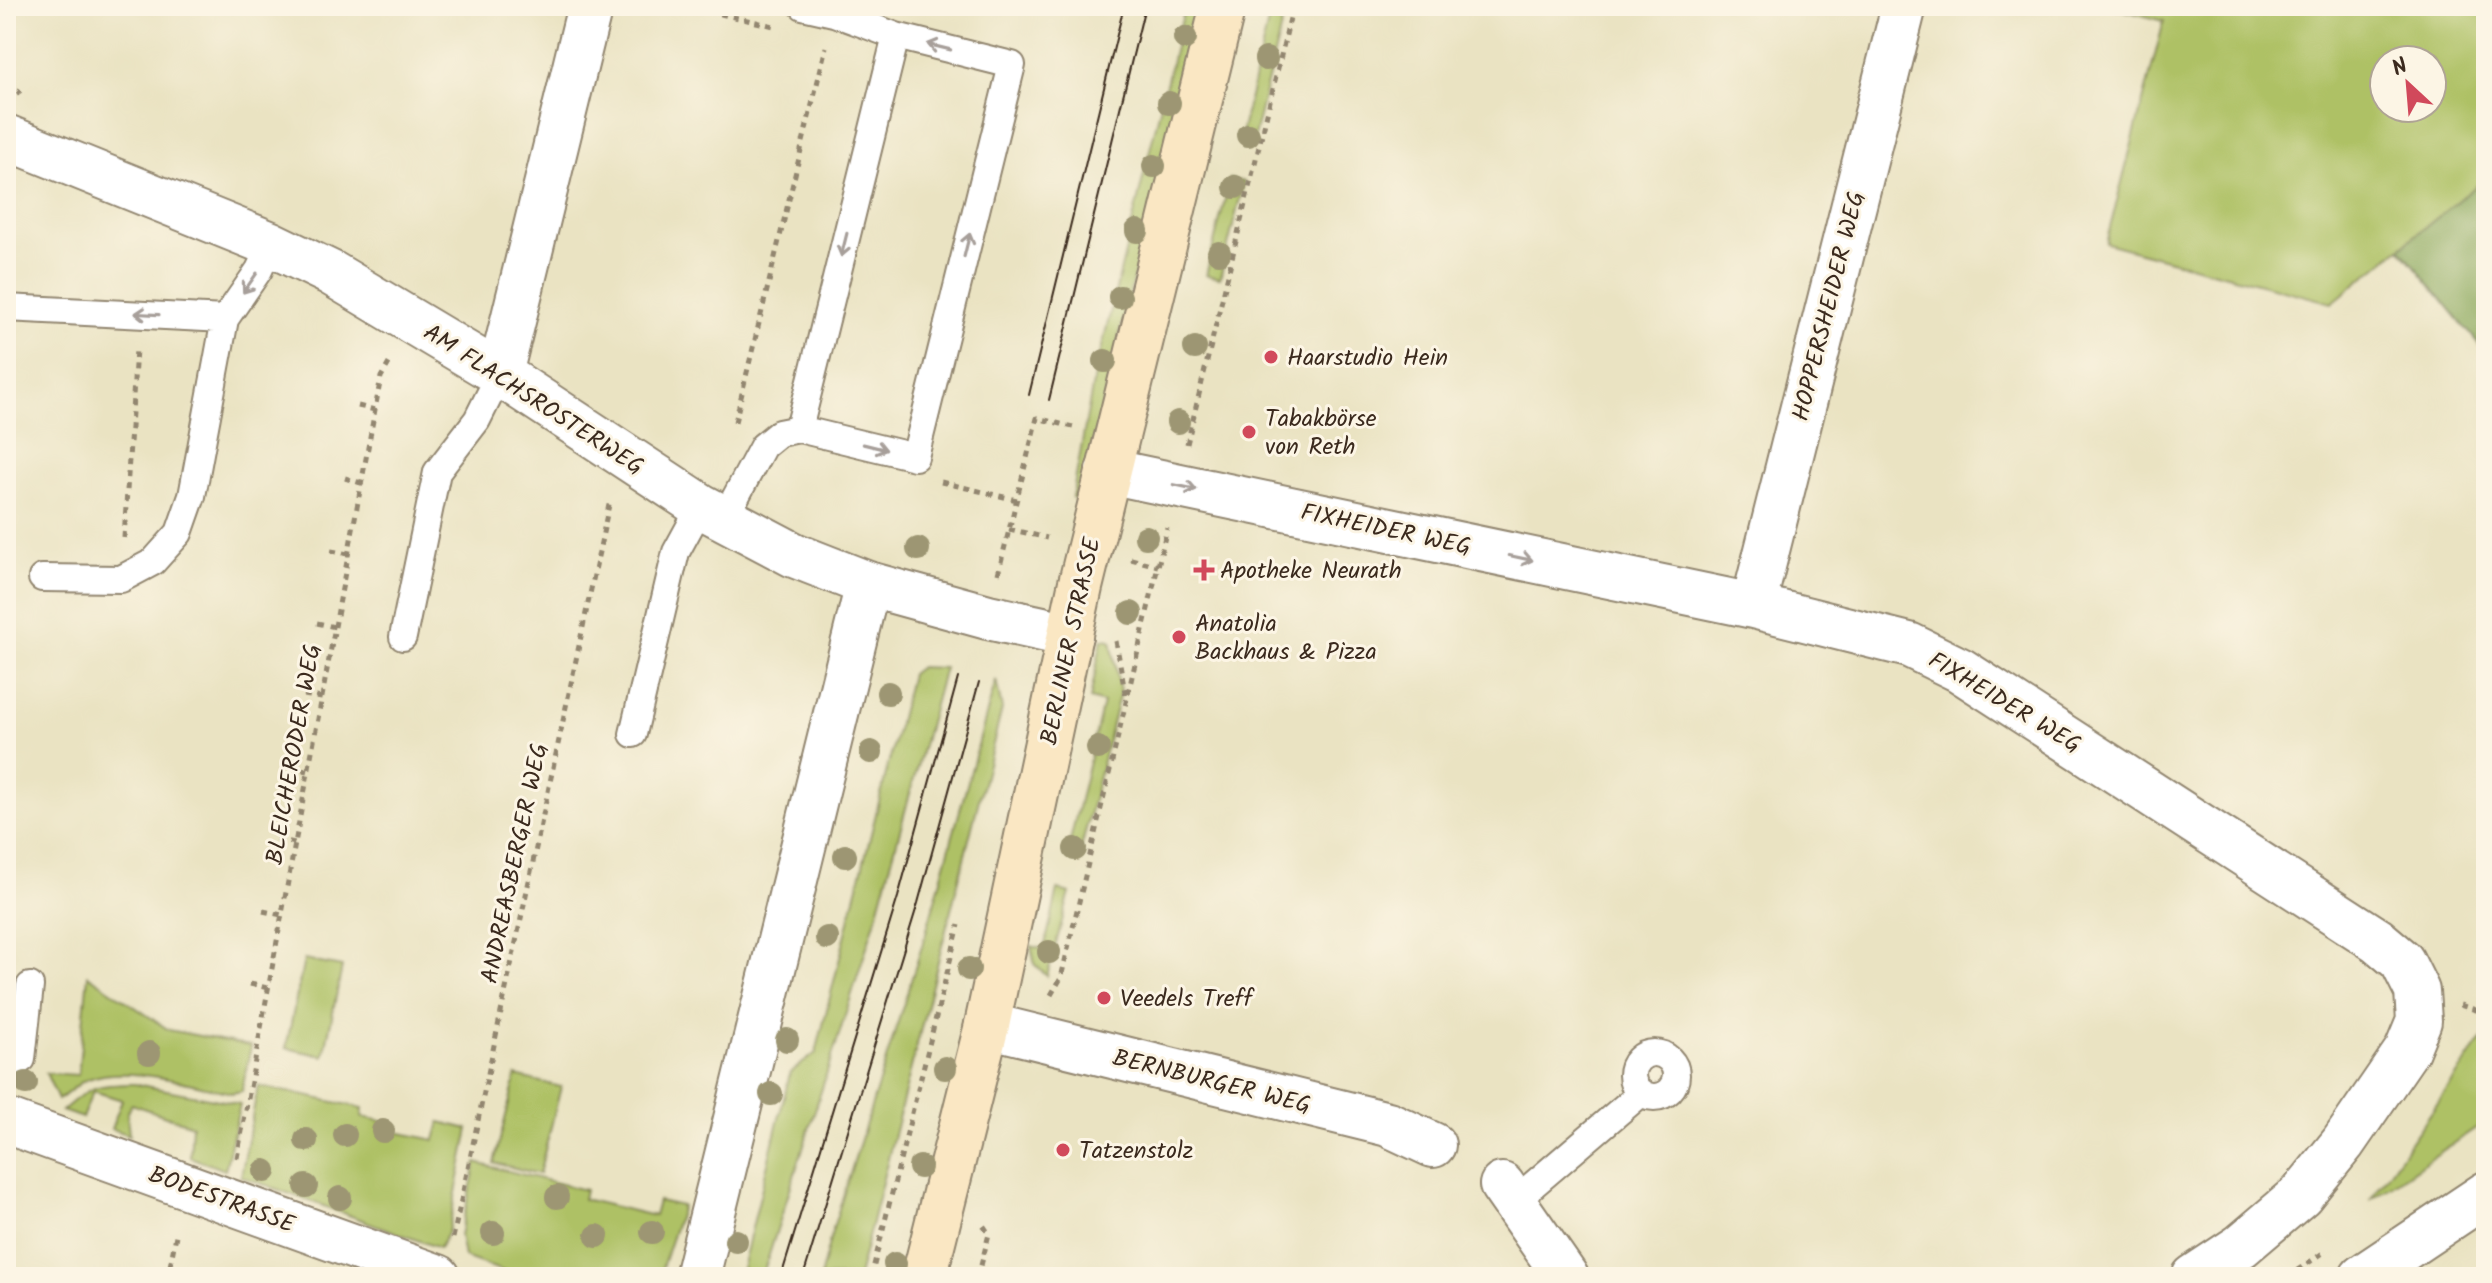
<svg xmlns="http://www.w3.org/2000/svg" width="2492" height="1283" font-family="Kalam,sans-serif">
<style>
.green{fill:#aec165;stroke:#747642;stroke-width:2;fill-rule:evenodd}
.forest{fill:#8aa75a;stroke:#62683c;stroke-width:2}
.lines{fill:none;stroke-linecap:round;stroke-linejoin:round}
.service-casing{stroke:#928670;stroke-width:30}
.minor-casing{stroke:#928670;stroke-width:48}
.tertiary-casing{stroke:#928670;stroke-width:48}
.secondary-casing{stroke:#928670;stroke-width:48}
.path{stroke:#928670;stroke-width:5;stroke-dasharray:6 6;stroke-linecap:butt}
.service{stroke:#fff;stroke-width:26}
.minor{stroke:#fff;stroke-width:44}
.tertiary{stroke:#fff;stroke-width:44}
.secondary{stroke:#fae7c3;stroke-width:44}
.tram{stroke:#3b2a1e;stroke-width:2}
.tree{fill:#9d9673}
.oneway{stroke:#a79f9a}
.poi-dot{fill:#d1495b;stroke:#fcf5e5;stroke-width:3}
.labels{text-anchor:middle;stroke-width:6;stroke-linejoin:round;paint-order:stroke}
.street-label{font-size:24px;fill:#3b2a1e;stroke:#fcf5e5}
.poi-label{font-size:24px;fill:#3b2a1e;stroke:#fcf5e5;text-anchor:start}
</style>
<rect width="100%" height="100%" fill="#fcf5e5"/>
<filter id="ink" filterUnits="userSpaceOnUse"><feTurbulence type="fractalNoise" baseFrequency=".0125" numOctaves="2"/><feDisplacementMap in="SourceGraphic" scale="16" xChannelSelector="R" yChannelSelector="G"/><feConvolveMatrix kernelMatrix="1 2 1 2 8 2 1 2 1" color-interpolation-filters="sRGB"/></filter>
<filter id="wash" filterUnits="userSpaceOnUse"><feTurbulence type="fractalNoise" baseFrequency=".006" numOctaves="4" result="noise"/><feDisplacementMap in="SourceGraphic" scale="32" xChannelSelector="R" yChannelSelector="G"/><feGaussianBlur stdDeviation="1.8" result="paint"/><feColorMatrix in="noise" values="0 0 0 0 0 0 0 0 0 0 0 0 0 0 0 0 0 1.4 0 .05"/><feComposite in="paint" operator="in"/></filter>
<g filter="url(#wash)">
<rect width="100%" height="100%" fill="#eae3c2"/>
<path class="green" d="M1185,6H1200L1079,500L1072,498L1092,388Z
M1272,6H1286L1252,145L1239,142Z
M2107,6H2486V178L2332,303L2106,243L2164,21ZM2384,60H2432V108H2384Z
M1230,179L1244,182L1220,278L1206,275Z
M1102,639L1111,640L1120,692L1078,861L1066,858L1103,703L1090,699Z
M920,667L944,668L877,915L762,1277H740L790,1073L816,1053L911,674Z
M996,680L1002,709L858,1277H820L833,1228L926,933Z
M1058,890L1070,893L1047,976L1035,965L1031,946L1044,949Z
M304,960L342,967L324,1056L286,1048Z
M88,975L169,1030L251,1046L242,1091L232,1093C191,1085 128,1064 88,1079C77,1083 68,1094 58,1100L46,1073L78,1075Z
M2486,1034V1121L2370,1200Z
M516,1076L561,1087L539,1174L494,1163Z
M135,1084L240,1104L225,1170L190,1157L192,1125L131,1104L127,1113L129,1135L111,1129L122,1100L93,1091L82,1118L62,1111C92,1084 96,1085 135,1084Z
M258,1086L363,1108L362,1117L392,1123L391,1131L435,1140L440,1122L469,1129L448,1232L439,1248L241,1176Z
M476,1163L585,1190L583,1199L654,1216L658,1201L682,1206L659,1277H519L464,1257L460,1235Z"/>
<path class="forest" d="M2486,178V353L2400,248Z"/>
</g>
<g filter="url(#ink)">
<g class="lines">
<defs>
<path id="service" d="M803,6L834,13L896,36
M6,308L225,319
M724,519L763,446L779,433L799,429L915,457L1012,65L896,36L799,429
M42,578L121,579L153,562L179,533L192,496L225,319L259,270L271,244
M403,637L437,472L477,420L500,374
M633,734L676,552L701,506
M1632 1075a22 22 0 1 1 44 0a22 22 0 1 1-44 0Z
M6,1074L8,1069L22,1059L30,986
M1513,1202L1641,1093"/>
<path id="minor" d="M6,137L271,244L331,273L500,374L701,506L794,555L868,584L988,617L1070,635
M500,374L590,6
M1108,471L1753,606L1909,645L1960,670L2377,940L2402,961L2417,991L2419,1021L2407,1050L2343,1143L2301,1195L2241,1246L2194,1277
M1753,606L1904,6
M987,1025L1388,1124L1433,1145
M6,1121L438,1277
M1502,1185L1566,1277
M697,1277L868,584"/>
<path id="tertiary" d="M2362,1277L2486,1194"/>
<path id="secondary" d="M924,1277L987,1025L1080,587L1223,6"/>
</defs>
<use href="#service" class="service-casing"/>
<use href="#minor" class="minor-casing"/>
<use href="#tertiary" class="tertiary-casing"/>
<use href="#secondary" class="secondary-casing"/>
<path class="path" d="M685,6L774,26
M6,88L18,91L20,94
M358,406L375,410
M735,422L826,47
M1187,444L1293,6
M345,478L361,483
M941,482L1017,500
M1009,529L1047,538
M124,538L136,349
M331,551L348,554
M1131,559L1158,566
M998,574L1037,418L1073,427
M317,623L335,627
M1116,641L1126,698
M304,695L322,698
M291,767L308,771
M277,839L295,843
M263,911L282,915
M250,984L268,988
M1051,995L1061,978L1167,528
M2460,1005L2486,1013
M237,1158L381,377L391,360
M453,1238L610,500
M168,1277L177,1230
M871,1277L959,925
M978,1277L989,1234L983,1225
M2287,1277L2326,1251"/>
<use href="#service" class="service"/>
<use href="#minor" class="minor"/>
<use href="#tertiary" class="tertiary"/>
<use href="#secondary" class="secondary"/>
<path class="tram" d="M1029,395L1124,6
M1049,400L1145,6
M781,1277L898,897L958,678
M803,1277L918,903L979,682"/>
</g>
<g class="tree">
<circle cx="1185" cy="38" r="12"/>
<circle cx="1266" cy="59" r="12"/>
<circle cx="1169" cy="103" r="12"/>
<circle cx="1248" cy="135" r="12"/>
<circle cx="1154" cy="166" r="12"/>
<circle cx="1235" cy="187" r="12"/>
<circle cx="1137" cy="231" r="12"/>
<circle cx="1219" cy="253" r="12"/>
<circle cx="1120" cy="297" r="12"/>
<circle cx="1195" cy="348" r="12"/>
<circle cx="1105" cy="361" r="12"/>
<circle cx="1178" cy="422" r="12"/>
<circle cx="1146" cy="537" r="12"/>
<circle cx="918" cy="549" r="12"/>
<circle cx="1131" cy="613" r="12"/>
<circle cx="888" cy="693" r="12"/>
<circle cx="1098" cy="748" r="12"/>
<circle cx="871" cy="752" r="12"/>
<circle cx="1075" cy="849" r="12"/>
<circle cx="845" cy="856" r="12"/>
<circle cx="827" cy="938" r="12"/>
<circle cx="1049" cy="952" r="12"/>
<circle cx="969" cy="969" r="12"/>
<circle cx="787" cy="1040" r="12"/>
<circle cx="149" cy="1053" r="12"/>
<circle cx="945" cy="1068" r="12"/>
<circle cx="26" cy="1083" r="12"/>
<circle cx="771" cy="1094" r="12"/>
<circle cx="383" cy="1131" r="12"/>
<circle cx="345" cy="1135" r="12"/>
<circle cx="306" cy="1140" r="12"/>
<circle cx="920" cy="1167" r="12"/>
<circle cx="265" cy="1171" r="12"/>
<circle cx="306" cy="1186" r="12"/>
<circle cx="557" cy="1197" r="12"/>
<circle cx="340" cy="1198" r="12"/>
<circle cx="652" cy="1232" r="12"/>
<circle cx="493" cy="1233" r="12"/>
<circle cx="597" cy="1236" r="12"/>
<circle cx="736" cy="1241" r="12"/>
<circle cx="895" cy="1264" r="12"/>
</g>
<defs><path id="oneway-shaft" d="M-6 0H5M1.5-3L5.5 0L1.5 3" fill="none" stroke-width="1.6" stroke-linecap="round" stroke-linejoin="round" transform="scale(2)"/></defs>
<g class="oneway">
<use href="#oneway-shaft" transform="translate(939 47) rotate(-166)"/>
<use href="#oneway-shaft" transform="translate(844 245) rotate(104)"/>
<use href="#oneway-shaft" transform="translate(967 245) rotate(-76)"/>
<use href="#oneway-shaft" transform="translate(250 283) rotate(125)"/>
<use href="#oneway-shaft" transform="translate(147 314) rotate(-177)"/>
<use href="#oneway-shaft" transform="translate(875 447) rotate(14)"/>
<use href="#oneway-shaft" transform="translate(1185 487) rotate(12)"/>
<use href="#oneway-shaft" transform="translate(1521 558) rotate(12)"/>
</g>
</g>
<g class="poi-dot">
<circle cx="1271" cy="357" r="8"/>
<circle cx="1249" cy="432" r="8"/>
<path d="M1200 558h8v8h8v8h-8v8h-8v-8h-8v-8h8z"/>
<circle cx="1179" cy="637" r="8"/>
<circle cx="1104" cy="998" r="8"/>
<circle cx="1063" cy="1150" r="8"/>
</g>
<g class="labels">
<g class="street-label">
<text transform="translate(1828 306) rotate(-76)" y="8">HOPPERSHEIDER WEG</text>
<text transform="translate(534 399) rotate(33)" y="8">AM FLACHSROSTERWEG</text>
<text transform="translate(1386 529) rotate(12)" y="8">FIXHEIDER WEG</text>
<text transform="translate(1070 641) rotate(-78)" y="8">BERLINER STRASSE</text>
<text transform="translate(2005 702) rotate(31)" y="8">FIXHEIDER WEG</text>
<text transform="translate(293 754) rotate(-80)" y="8">BLEICHERODER WEG</text>
<text transform="translate(514 863) rotate(-78)" y="8">ANDREASBERGER WEG</text>
<text transform="translate(1212 1081) rotate(14)" y="8">BERNBURGER WEG</text>
<text transform="translate(222 1199) rotate(20)" y="8">BODESTRASSE</text>
</g>
<g class="poi-label">
<text x="1287" y="365">Haarstudio Hein</text>
<text x="1265" y="426">Tabakbörse<tspan x="1265" dy="28">von Reth</tspan></text>
<text x="1220" y="578">Apotheke Neurath</text>
<text x="1195" y="631">Anatolia<tspan x="1195" dy="28">Backhaus &amp; Pizza</tspan></text>
<text x="1120" y="1006">Veedels Treff</text>
<text x="1079" y="1158">Tatzenstolz</text>
</g>
</g>
<rect width="2492" height="1283" fill="none" stroke="#fcf5e5" stroke-width="32"/>
<g transform="translate(2408 84) rotate(334)"><circle r="38" fill="#fcf5e5" stroke="#afa495" stroke-width="2"/>
<path d="M0-6L14 30L0 20L-14 30Z" fill="#d1495b"/>
<text y="-12" font-size="22" font-weight="bold" text-anchor="middle" fill="#3b2a1e">N</text>
</g>
</svg>
